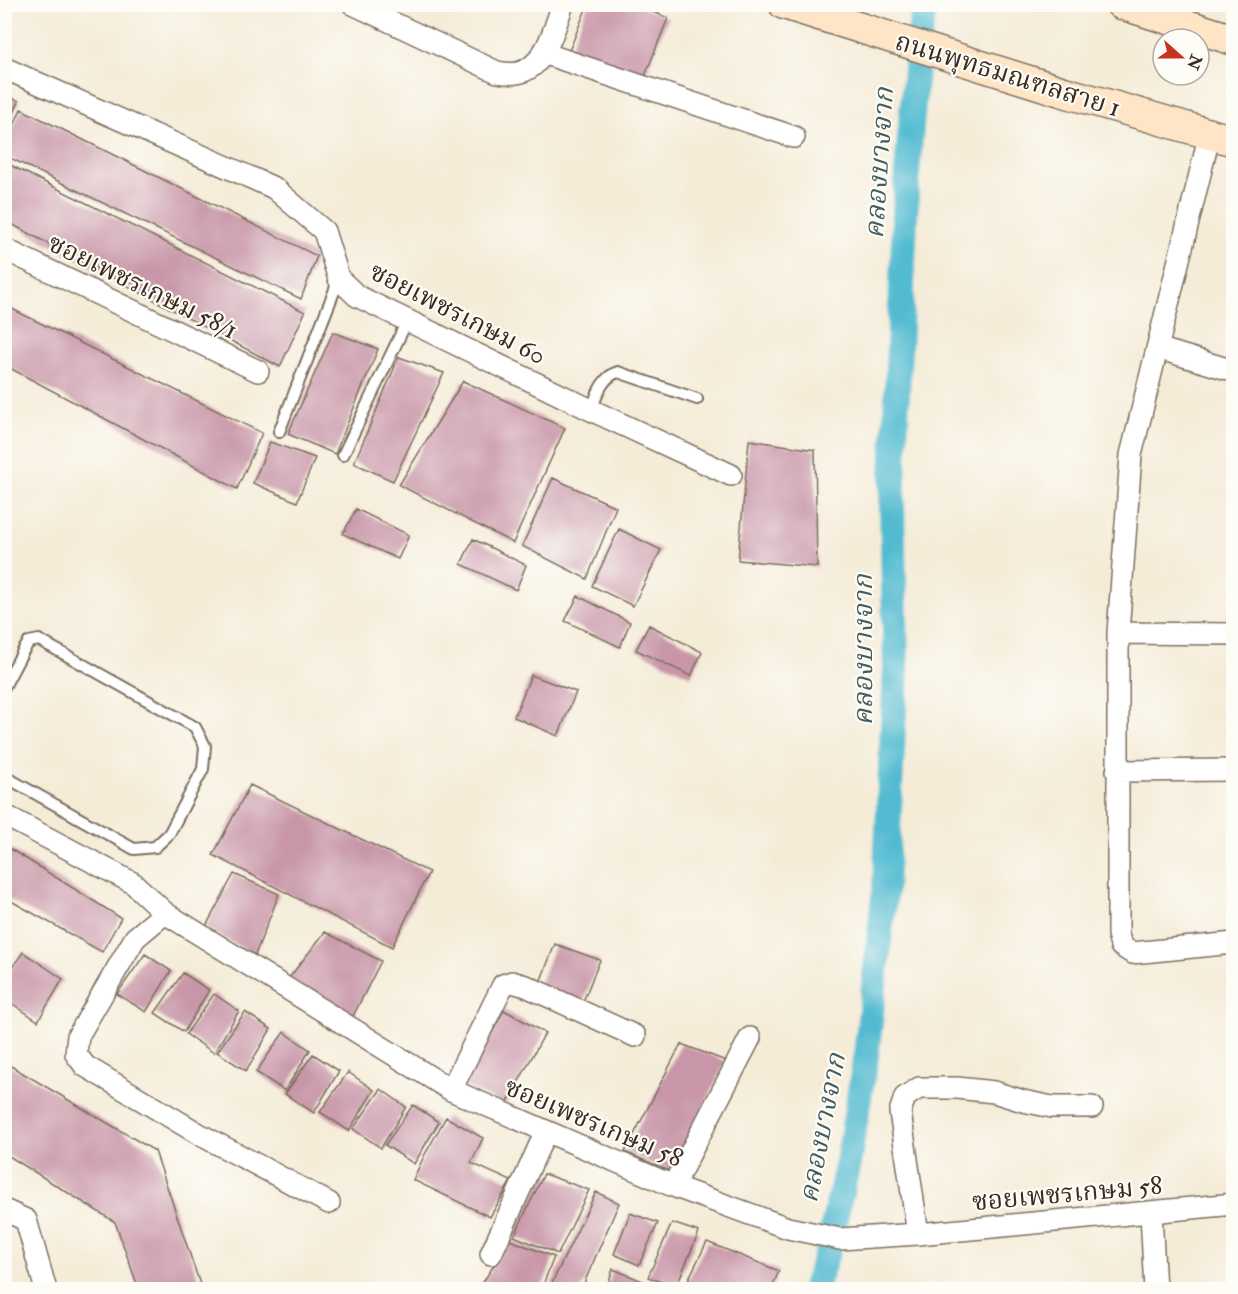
<svg xmlns="http://www.w3.org/2000/svg" width="1238" height="1294" font-family="'IM FELL Double Pica','Noto Serif Thai',serif">
<style>
.lines{fill:none;stroke-linecap:round;stroke-linejoin:round}
.canal{stroke:#53bbd1;stroke-width:26}
.building{fill:#c896a8}
.service-casing{stroke:#7c6e5f;stroke-width:14}
.minor-casing{stroke:#7c6e5f;stroke-width:24}
.secondary-casing{stroke:#7c6e5f;stroke-width:33}
.service{stroke:#fff;stroke-width:10}
.minor{stroke:#fff;stroke-width:21}
.secondary{stroke:#fde5c5;stroke-width:30}
.labels{text-anchor:middle;stroke-width:4.5;stroke-linejoin:round;paint-order:stroke}
.street-label{font-size:26px;fill:#3b2a1e;stroke:#fdfcf7}
.water-label{font-size:27px;font-style:italic;fill:#435d5d;stroke:#fdfcf7}
</style>
<rect width="100%" height="100%" fill="#fdfcf7"/>
<filter id="ink" filterUnits="userSpaceOnUse"><feTurbulence type="fractalNoise" baseFrequency=".0167" numOctaves="2"/><feDisplacementMap in="SourceGraphic" scale="12" xChannelSelector="R" yChannelSelector="G"/><feConvolveMatrix kernelMatrix="1 2 1 2 8 2 1 2 1" color-interpolation-filters="sRGB"/></filter>
<filter id="wash" filterUnits="userSpaceOnUse"><feTurbulence type="fractalNoise" baseFrequency=".008" numOctaves="4" result="noise"/><feDisplacementMap in="SourceGraphic" scale="24" xChannelSelector="R" yChannelSelector="G"/><feGaussianBlur stdDeviation="1.35" result="paint"/><feColorMatrix in="noise" values="0 0 0 0 0 0 0 0 0 0 0 0 0 0 0 0 0 1.4 0 .05"/><feComposite in="paint" operator="in"/></filter>
<g filter="url(#wash)">
<rect width="100%" height="100%" fill="#f5ecd8"/>
<g class="lines">
<path class="canal" d="M814,1290L827,1253L848,1163L866,1056L885,889L896,669L892,504L907,173L918,45L925,4"/>
</g>
<g id="blocks">
<path class="building" d="M588,4H634L668,18L643,81L569,51Z
M4,94L19,101L5,134H4Z
M21,109L317,256L301,299L4,155V148Z
M4,162L305,312L280,367L4,220Z
M4,305L262,433L237,489L4,365Z
M333,332L378,349L335,454L288,434Z
M399,357L444,373L393,481L354,463Z
M463,381L565,428L513,543L399,485Z
M749,440L815,450L817,567L738,560Z
M270,442L315,458L297,502L253,483Z
M553,478L616,507L587,579L522,546Z
M356,509L409,535L398,559L343,534Z
M619,529L661,550L633,606L592,586Z
M473,539L526,565L516,590L461,564Z
M578,596L630,622L620,647L565,621Z
M649,625L702,652L691,676L636,650Z
M531,675L576,692L558,736L514,717Z
M250,785L429,872L392,947L213,855Z
M4,845L121,918L102,952L4,897Z
M234,874L279,894L255,955L205,928Z
M325,932L381,961L348,1026L289,978Z
M555,944L600,960L582,1004L539,985Z
M23,952L63,979L38,1021L4,998V979Z
M145,954L171,971L146,1012L117,994Z
M183,973L209,990L184,1032L155,1013Z
M214,994L239,1011L214,1053L186,1034Z
M504,1010L545,1033L506,1105L463,1086Z
M245,1012L271,1029L246,1071L217,1052Z
M284,1032L310,1050L285,1091L256,1072Z
M681,1044L726,1061L672,1172L625,1152Z
M313,1054L339,1071L314,1113L285,1094Z
M4,1062L155,1151L202,1290H139L115,1222L4,1153Z
M348,1072L374,1090L349,1131L320,1112Z
M381,1089L406,1107L381,1148L353,1129Z
M413,1105L439,1122L414,1164L385,1145Z
M446,1117L483,1138L471,1163L511,1181L490,1217L413,1180L424,1156Z
M544,1174L589,1190L558,1254L514,1236Z
M596,1192L619,1203L581,1290H565L551,1285Z
M630,1213L658,1223L639,1265L614,1254Z
M672,1223L699,1232L676,1287L648,1277Z
M510,1240L554,1257L541,1290H478Z
M707,1242L779,1271L771,1290H683Z
M613,1269L662,1289V1290H606Z"/>
</g>
</g>
<g filter="url(#ink)">
<use href="#blocks" fill-opacity="0" stroke="#7c6e5f" stroke-width="1.5"/>
<g class="lines">
<defs>
<path id="service" d="M591,410C597,395 602,377 618,372L697,399
M279,432L339,279
M343,455L407,321
M4,687L23,651L29,642L39,640L195,727L205,746L203,769L169,834L155,847L134,849L4,776"/>
<path id="minor" d="M353,4L497,72C503,73 511,74 517,73C546,68 554,28 563,4
M543,53L794,137
M4,68L274,188L324,231L339,279L357,296L591,410L731,475
M1210,133L1131,455L1118,633V934L1121,946L1132,953L1234,943
M4,249L258,371
M1157,348L1234,371
M1118,633L1234,634
M1117,771L1234,770
M4,815L133,883L165,913L451,1090L673,1186L788,1228L840,1239L918,1234L1234,1204
M165,913L135,938L78,1036L76,1054L85,1066L199,1134L329,1203
M451,1090L503,985L512,982L526,986L635,1036
M673,1186L750,1038
M4,1210L26,1220L46,1290
M1151,1213L1155,1290
M918,1234L900,1112L905,1097L919,1088H957L994,1092L1023,1101L1052,1107H1092
M491,1254L546,1131"/>
<path id="secondary" d="M784,4L1064,92L1234,141
M1121,4L1234,40"/>
</defs>
<use href="#service" class="service-casing"/>
<use href="#minor" class="minor-casing"/>
<use href="#secondary" class="secondary-casing"/>
<use href="#service" class="service"/>
<use href="#minor" class="minor"/>
<use href="#secondary" class="secondary"/>
</g>
</g>
<g class="labels">
<g class="street-label">
<text transform="translate(1008 74) rotate(17)" y="9">ถนนพุทธมณฑลสาย 1</text>
<text transform="translate(143 286) rotate(26)" y="9">ซอยเพชรเกษม 58/1</text>
<text transform="translate(458 313) rotate(27)" y="9">ซอยเพชรเกษม 60</text>
<text transform="translate(594 1122) rotate(23)" y="9">ซอยเพชรเกษม 58</text>
<text transform="translate(1067 1193) rotate(-5)" y="9">ซอยเพชรเกษม 58</text>
</g>
<g class="water-label">
<text transform="translate(879 163) rotate(-86)" y="9">คลองบางจาก</text>
<text transform="translate(863 650) rotate(-90)" y="9">คลองบางจาก</text>
<text transform="translate(822 1128) rotate(-79)" y="9">คลองบางจาก</text>
</g>
</g>
<rect width="1238" height="1294" fill="none" stroke="#fdfcf7" stroke-width="24"/>
<g transform="translate(1181 57) rotate(111)"><circle r="28" fill="#fdfcf7" stroke="#afa8a0" stroke-width="1.5"/>
<path d="M0-4.5L10 22L0 15L-10 22Z" fill="#c8321e"/>
<text y="-9" font-size="16" font-weight="bold" text-anchor="middle" fill="#3b2a1e">N</text>
</g>
</svg>
